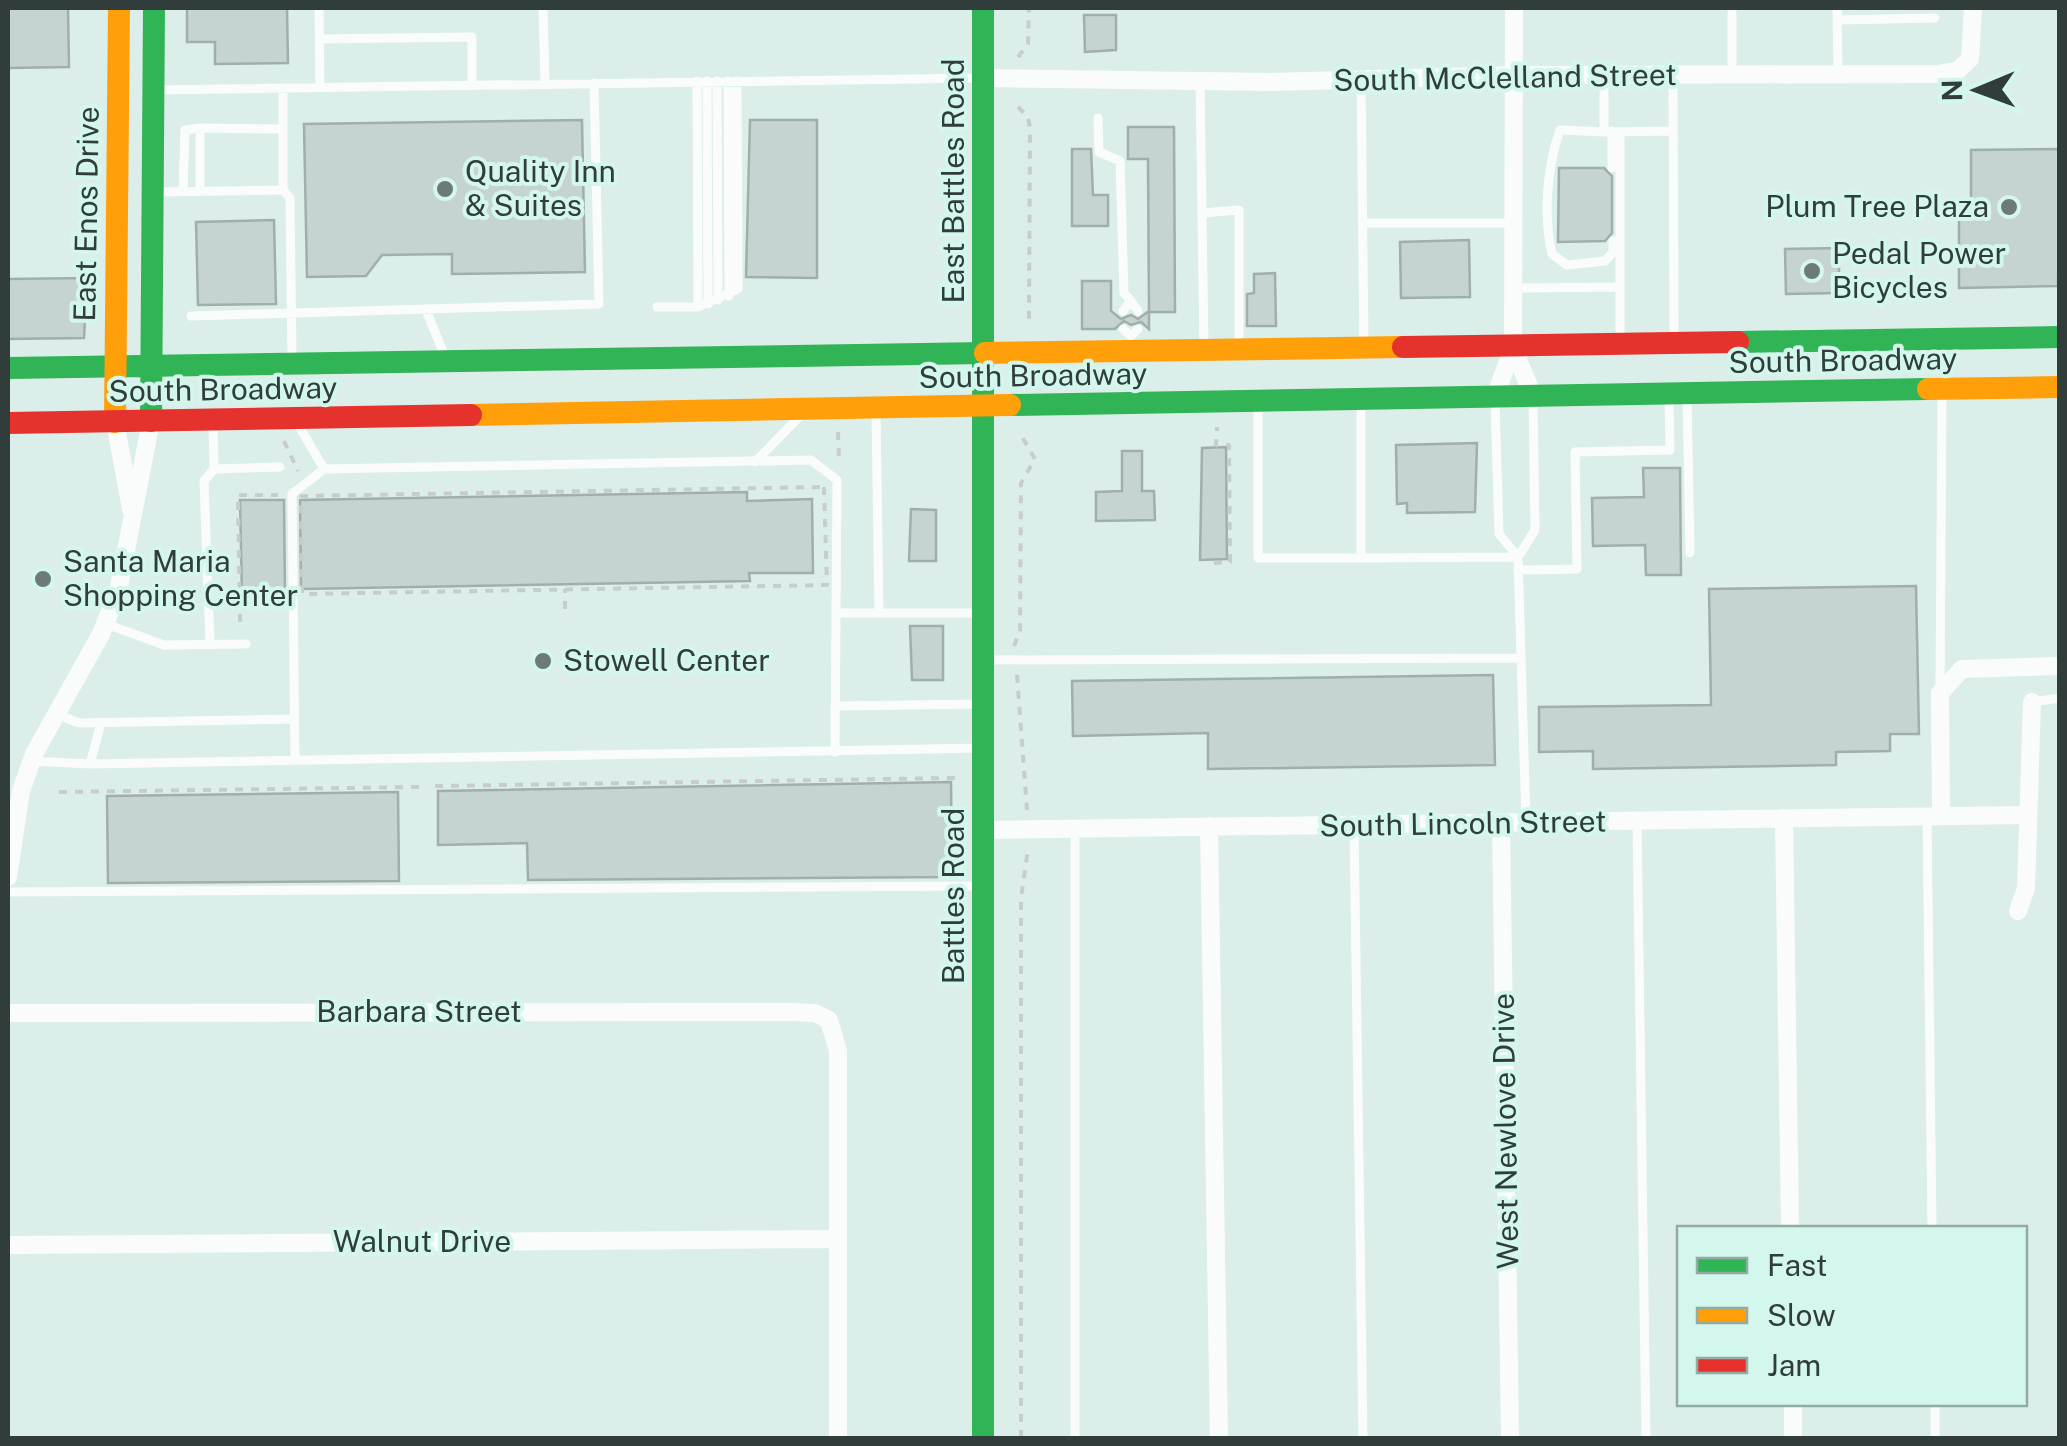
<svg xmlns="http://www.w3.org/2000/svg" width="2067" height="1446" font-family="'Public Sans',sans-serif">
<style>
.building{fill:#c6d4d1;stroke:#a0afab;stroke-width:2.5}
.lines{fill:none;stroke-linecap:round;stroke-linejoin:round}
.path{stroke:#c8cdcc;stroke-width:4;stroke-dasharray:8 8;stroke-linecap:butt}
.lane{stroke:#fafcfc;stroke-width:9}
.street{stroke:#fafcfc;stroke-width:18}
.fast{stroke:#30b455;stroke-width:22}
.slow{stroke:#ff9f0a;stroke-width:22}
.jam{stroke:#e5322d;stroke-width:22}
.poi-dot{fill:#6c7b77;stroke:#d3f6ed;stroke-width:4}
.labels{text-anchor:middle;stroke-width:8;stroke-linejoin:round;paint-order:stroke}
.street-label{font-size:30px;fill:#303d3a;stroke:#d3f6ed}
.poi-label{font-size:30px;fill:#303d3a;stroke:#d3f6ed;text-anchor:start}
</style>
<rect width="100%" height="100%" fill="#dbeee9"/>
<path class="building" d="M8,8H68L69,67L8,68Z
M187,8H287L288,63L215,64V42H187Z
M1084,15H1116V50L1085,52Z
M582,120L585,272L452,274V254L382,255L366,276L307,277L304,124Z
M750,120H817V278L746,277Z
M1128,127H1174L1175,312H1149L1148,159H1128Z
M1072,149H1091L1093,195H1108V226H1072Z
M2060,149L2058,286L1959,288V214H1971V150Z
M1559,168H1604L1612,176V233L1605,241L1558,242Z
M274,220L276,304L198,305L196,222Z
M1469,240L1470,297L1401,298L1400,242Z
M1839,248V293L1786,294L1785,249Z
M1275,273L1276,326H1247V294L1254,293V274Z
M87,278L84,338L8,339V279Z
M1082,281H1111V311L1121,319L1131,315L1138,319L1149,311V329L1141,322L1131,325L1124,321L1115,329H1082Z
M1477,443L1475,512L1407,513V503L1397,504L1396,445Z
M1226,447L1227,559L1200,560L1202,448Z
M1122,451H1142V491H1154L1155,520L1096,521V492L1122,491Z
M1643,468H1680L1681,575H1646L1645,545L1593,546L1592,498L1644,497Z
M747,492V501L812,499L813,573H749L750,581L301,589L300,500Z
M240,500H284L285,596L242,598Z
M911,509L936,510V561H909Z
M1916,586L1919,734H1890V751L1836,752V765L1593,769V751L1539,752V707L1711,705L1709,589Z
M910,626H943V680H912Z
M1493,675L1495,765L1208,769V733L1073,736L1072,681Z
M951,782L952,877L528,880L527,843L438,845V791Z
M398,792L399,881L108,883L107,796Z"/>
<g class="lines">
<path class="path" d="M1018,57L1028,44L1029,8
M1018,107L1028,117L1030,128L1029,319L1023,324
M838,432L839,463
M284,441L298,471
M824,487L827,585L302,594L301,496Z
M1214,563L1230,562L1229,445H1216L1217,427
M565,609V589
M240,622L238,495H278
M1014,646L1020,631L1021,483L1035,459L1021,435
M1017,675L1027,810
M435,786L955,778
M59,792L420,787
M1021,1438V898L1028,849"/>
<path class="lane" d="M319,8L320,87
M543,8L545,84
M1837,8L1838,74
M1837,20L1935,18
M320,39L472,37V85
M1732,74V8
M1604,75V132L1673,131
M1673,75L1674,342
M1361,79L1364,347
M697,81L698,307
M707,81L708,304
M717,81L718,300
M728,81L729,296
M1200,81L1202,213L1239,210V348
M156,90L981,78
M1098,118L1099,152L1120,161L1124,293L1131,301
M1604,132L1560,130C1547,167 1543,216 1552,254L1567,265L1605,261L1613,252V241
M1612,168V131
M283,190L290,198L292,360
M183,191L185,130L200,128
M200,191V128L283,129
M156,192L283,190V88
M1202,213L1204,349
M1363,223H1513
M1513,288L1620,287
M657,307H698L738,289L737,81
M426,310L446,359
M1123,311L1131,301L1138,311
M191,316L599,304L594,83
M1123,329L1131,336L1138,329
M1620,339V132
M1687,396L1690,553
M1495,401L1499,534L1518,557
M1361,402V558L1518,557
M1258,404V558H1361
M876,411L879,613
M296,421L324,469
M213,422L214,469
M755,462L802,414
M1518,570L1577,569L1575,452L1670,450L1669,398
M836,613H983
M106,624L164,645L246,644
M210,644L204,481L214,469L280,467
M984,660L1521,658
M1940,691L1942,392
M2032,702L2060,698
M835,706L981,704
M54,713L79,723L294,719
M295,760L292,494L324,469L811,460L837,480L835,752
M31,761L90,764L983,748
M90,764L101,723
M1927,816L1932,1228
M1526,821L1518,557L1535,530L1533,397
M1637,821L1646,1438
M1354,825L1363,1438
M1075,828V1438
M8,892L981,886
M1935,1404V1438"/>
<path class="street" d="M983,78L1272,82L1513,75L1939,74L1957,71L1970,59L1973,8
M1513,347L1533,396
M1495,397L1513,347L1514,8
M115,422L131,509
M1941,816L1940,693L1962,669L2060,666
M1784,818L1790,1228
M1501,824L1510,1438
M1209,826L1219,1438
M984,830L2027,815
M8,877L21,791L34,754L101,634L118,592L151,421
M2018,911L2026,888L2032,702
M8,1013L792,1012L815,1013L829,1020L838,1051V1438
M8,1245L837,1239
M1793,1404V1438"/>
<path class="fast" d="M983,8V1438
M1738,342L2060,337
M8,368L985,353
M1010,405L1928,389
M151,421L154,8"/>
<path class="slow" d="M985,353L1403,347
M1928,389L2060,387
M471,415L1010,405
M115,422L119,8"/>
<path class="jam" d="M1403,347L1738,342
M8,423L471,415"/>
</g>
<g class="poi-dot">
<circle cx="445" cy="189" r="10"/>
<circle cx="2009" cy="207" r="10"/>
<circle cx="1812" cy="271" r="10"/>
<circle cx="43" cy="579" r="10"/>
<circle cx="543" cy="661" r="10"/>
</g>
<g class="labels">
<g class="street-label">
<text transform="translate(1505 78) rotate(-1)" y="10">South McClelland Street</text>
<text transform="translate(954 181) rotate(-90)" y="10">East Battles Road</text>
<text transform="translate(87 214) rotate(-89)" y="10">East Enos Drive</text>
<text transform="translate(1843 361) rotate(-1)" y="10">South Broadway</text>
<text transform="translate(1033 376) rotate(-1)" y="10">South Broadway</text>
<text transform="translate(223 390) rotate(-1)" y="10">South Broadway</text>
<text transform="translate(1463 824) rotate(-1)" y="10">South Lincoln Street</text>
<text transform="translate(954 896) rotate(-90)" y="10">Battles Road</text>
<text x="419" y="1022">Barbara Street</text>
<text transform="translate(1506 1131) rotate(-91)" y="10">West Newlove Drive</text>
<text x="422" y="1252">Walnut Drive</text>
</g>
<g class="poi-label">
<text x="465" y="182">Quality Inn<tspan x="465" dy="34">&amp; Suites</tspan></text>
<text x="1989" y="217" text-anchor="end">Plum Tree Plaza</text>
<text x="1832" y="264">Pedal Power<tspan x="1832" dy="34">Bicycles</tspan></text>
<text x="63" y="572">Santa Maria<tspan x="63" dy="34">Shopping Center</tspan></text>
<text x="563" y="671">Stowell Center</text>
</g>
</g>
<rect width="2067" height="1446" fill="none" stroke="#303d3a" stroke-width="20"/>
<rect x="1677" y="1226" width="350" height="180" fill="#d3f6ed" stroke="#92aca5" stroke-width="2.5"/>
<rect x="1697" y="1258" width="50" height="15" fill="#30b455" stroke="#92aca5" stroke-width="2.5"/>
<text x="1767" y="1276" font-size="30" fill="#303d3a">Fast</text>
<rect x="1697" y="1308" width="50" height="15" fill="#ff9f0a" stroke="#92aca5" stroke-width="2.5"/>
<text x="1767" y="1326" font-size="30" fill="#303d3a">Slow</text>
<rect x="1697" y="1358" width="50" height="15" fill="#e5322d" stroke="#92aca5" stroke-width="2.5"/>
<text x="1767" y="1376" font-size="30" fill="#303d3a">Jam</text>
<g transform="translate(1977 90) rotate(269)" stroke="#d3f6ed" stroke-width="8" paint-order="stroke">
<path d="M0-8L18 38L0 25L-18 38Z" fill="#303d3a"/>
<text y="-15" font-size="28" font-weight="bold" text-anchor="middle" fill="#303d3a">N</text>
</g>
</svg>
